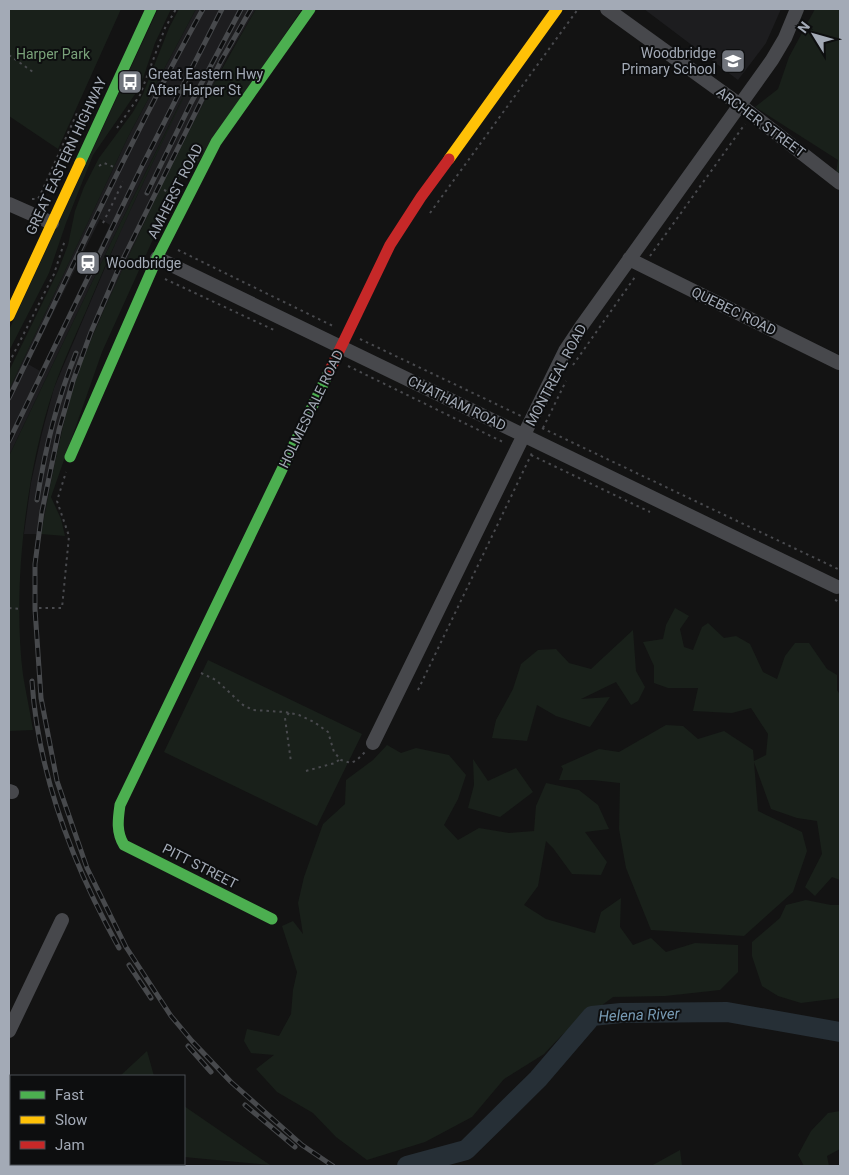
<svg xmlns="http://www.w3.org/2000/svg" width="849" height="1175" font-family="Roboto,sans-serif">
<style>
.built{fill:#1d1d1f;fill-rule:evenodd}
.green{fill:#19201a}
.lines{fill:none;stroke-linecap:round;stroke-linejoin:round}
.river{stroke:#262f36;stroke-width:20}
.path{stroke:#494a4e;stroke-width:2;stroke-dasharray:2.5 4;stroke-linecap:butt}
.street{stroke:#47484c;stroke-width:14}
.fast{stroke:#4caf50;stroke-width:11}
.slow{stroke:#ffc107;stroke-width:11}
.jam{stroke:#c62828;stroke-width:11}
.rail-casing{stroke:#47494c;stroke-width:5}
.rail{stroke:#0d0e0f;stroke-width:3;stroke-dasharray:9;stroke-linecap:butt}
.labels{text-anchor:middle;stroke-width:4;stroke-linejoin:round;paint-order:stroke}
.poi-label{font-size:14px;fill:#a3aab6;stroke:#0d0e0f;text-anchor:start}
.park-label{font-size:14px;fill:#79a279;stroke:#0d0e0f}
.street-label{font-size:14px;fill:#a3aab6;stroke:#0d0e0f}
.water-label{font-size:15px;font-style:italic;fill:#779ab3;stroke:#0d0e0f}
</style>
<rect width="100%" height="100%" fill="#131313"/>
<path class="built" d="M196,9H256L228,56L152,206L97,325L76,380L60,437L41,534H24L31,483L42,433L54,388L121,230L187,89L118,228L9,456V390L128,137ZM100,219L110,225L40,371L28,364Z
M644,9H781L766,43L738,80Z"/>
<path class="green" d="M9,9H121L58,149L9,116Z
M158,9H171L155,43L140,87L93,155L66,223L49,273L9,351V330Z
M179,9H196L128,137L9,390V371L58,271L68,245L75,211L84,187L99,158L133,112L143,94L169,28Z
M256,9H302L190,174L183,173L102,352L51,497L61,519L65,536L41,534C51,483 60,430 76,380C91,335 112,293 131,251C169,169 210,87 256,9Z
M815,9H840V176L836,173L838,160L755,107L778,89L789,57Z
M201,61C162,144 121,226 86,311C75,336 63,362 54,388C26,470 12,588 23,675C26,693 30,712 33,730L9,731V456L118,228Z
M675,608L689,616L680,629L684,647L693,650L702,627L708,623L724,638L736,636L750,644L763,672L777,679L785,656L795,643H809L827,669L837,675V690L840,695V880L832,877L815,896L805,887L822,854L817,821L797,818L771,809L754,762L758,811L802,832L807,851L793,892L744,936L651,930L626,868L619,829L620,783L592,780H559L563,769L561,766L599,749L619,752L666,725L683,726L698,739L724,731L753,750L754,761L766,755L768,734L751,708L732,713L693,711L698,688H668L654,683V666L643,642L663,639L666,625Z
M633,630L636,671L645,687L638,701L631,705L616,682L581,699L610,697L590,727L556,716L537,705L527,741L492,738L496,720L513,689L521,664L538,650L556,649L569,663L591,669Z
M208,660L362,734L317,826L164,752Z
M387,745L401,753L416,748L449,755L466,775L458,799L444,825L458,840L479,828L509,833L534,831L536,806L546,783L579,790L598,805L609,829L585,832L607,862L601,875L572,874L553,848L546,841L538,886L524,905L546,919L595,933L601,912L621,898L620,927L633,945L651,938L666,952L695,943L738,945V972L720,990L665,996L613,997L562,1035L544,1054L504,1079L472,1117L425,1142L367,1160L336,1137L313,1113L277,1092L256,1069L274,1055L251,1053L244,1041L247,1029L279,1036L291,1014L293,990L297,972L282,926L293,921L303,934L298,903L304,877L323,824L345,804L346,780L373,760Z
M473,759L488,781L516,768L533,792L500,817L468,808L474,785Z
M806,900L831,905H840V998L801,1003L778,996L762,986L752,956V942L780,918L786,905Z
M147,1051L154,1076H120Z
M9,1077L11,1078V1164H104L84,1166H9Z
M184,1106L270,1165L184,1157Z
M840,1111V1149L827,1156L829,1166H804L798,1155L811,1131L828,1113Z
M680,1150L682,1166H651Z"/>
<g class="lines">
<path class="river" d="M407,1166L466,1150L538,1079L592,1016L621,1013L727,1012L840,1032"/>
<path class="path" d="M9,55L33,72
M117,128L140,95L165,28L176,9
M99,166L104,163L114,167
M164,190L171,193L179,176
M32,199H38L42,191L77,113L81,114
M430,213L578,9
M103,223L123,182
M178,250L333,326
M650,256L745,124
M165,279L274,330
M360,339L521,416
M9,363L54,274L65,240
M573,365L635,277
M348,366L505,443
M542,428L840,570
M543,428L566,381
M531,455L650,512
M835,600L840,602
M9,608L21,609
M39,608H62L69,536L57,501L66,472
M201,673L216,680L243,705L253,710L285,712L299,715L314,722L328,732L334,752L341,760L351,763L357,760L365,752
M418,690L532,453
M289,713L285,718L291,762
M306,771L335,763L340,759"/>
<path class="street" d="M607,9L740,105L840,183
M9,204L52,223
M157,258L837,587
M629,259L839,363
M373,743L565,351L583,324L772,60L785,38L797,9
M9,791L12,792
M9,1031L62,920"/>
<path class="fast" d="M80,163L151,9
M70,457L157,258L216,142L310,9
M272,919L124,845C116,832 118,819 120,805L329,372"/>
<path class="slow" d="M449,159L557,9
M9,316L80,163"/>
<path class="jam" d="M329,372L390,245L421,197L449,159"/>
<defs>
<path id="rail" d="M251,9L221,61L121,263L91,332L73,381L59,430L42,511L35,564V609L41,698L57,781L87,868L126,947L171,1016L192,1041L231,1082L302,1145L333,1166
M147,193L191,103L241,9
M9,398C72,268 132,136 203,9
M9,441L142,166L222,9
M37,500C45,449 57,400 76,353
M32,681C38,775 74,867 119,948
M129,965L151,998
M188,1046L211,1072
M245,1105L295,1147"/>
</defs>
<use href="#rail" class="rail-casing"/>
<use href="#rail" class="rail"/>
</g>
<defs>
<symbol id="school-square" viewBox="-11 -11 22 22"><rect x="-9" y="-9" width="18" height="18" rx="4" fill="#71757d" stroke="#0d0e0f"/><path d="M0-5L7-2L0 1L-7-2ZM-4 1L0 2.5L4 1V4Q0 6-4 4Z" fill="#fff"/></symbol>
<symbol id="bus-square" viewBox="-11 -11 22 22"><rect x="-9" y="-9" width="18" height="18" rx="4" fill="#71757d" stroke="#0d0e0f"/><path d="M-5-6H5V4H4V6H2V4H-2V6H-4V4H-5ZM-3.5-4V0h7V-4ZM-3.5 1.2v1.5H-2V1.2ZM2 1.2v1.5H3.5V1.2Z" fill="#fff"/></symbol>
<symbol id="station-square" viewBox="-11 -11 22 22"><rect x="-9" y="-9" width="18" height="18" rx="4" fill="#71757d" stroke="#0d0e0f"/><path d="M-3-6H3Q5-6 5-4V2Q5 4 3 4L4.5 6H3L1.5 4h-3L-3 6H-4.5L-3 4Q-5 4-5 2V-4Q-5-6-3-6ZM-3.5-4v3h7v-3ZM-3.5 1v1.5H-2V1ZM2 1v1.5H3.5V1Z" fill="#fff"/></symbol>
</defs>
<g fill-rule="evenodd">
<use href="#school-square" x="719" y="47" width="28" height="28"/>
<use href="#bus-square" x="116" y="68" width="28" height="28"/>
<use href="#station-square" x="74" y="249" width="28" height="28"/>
</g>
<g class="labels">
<g class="poi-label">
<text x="716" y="58" text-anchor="end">Woodbridge<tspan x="716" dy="16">Primary School</tspan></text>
<text x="148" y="79">Great Eastern Hwy<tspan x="148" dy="16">After Harper St</tspan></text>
<text x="106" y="268">Woodbridge</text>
</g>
<g class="park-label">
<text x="53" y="59">Harper Park</text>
</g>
<g class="street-label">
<text transform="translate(761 122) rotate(37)" y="5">ARCHER STREET</text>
<text transform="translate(66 156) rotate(-65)" y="5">GREAT EASTERN HIGHWAY</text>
<text transform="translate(175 191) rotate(-63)" y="5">AMHERST ROAD</text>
<text transform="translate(734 311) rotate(26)" y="5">QUEBEC ROAD</text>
<text transform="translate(556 375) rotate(-62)" y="5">MONTREAL ROAD</text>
<text transform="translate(457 403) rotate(26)" y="5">CHATHAM ROAD</text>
<text transform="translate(311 409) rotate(-64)" y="5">HOLMESDALE ROAD</text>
<text transform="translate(200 866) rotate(27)" y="5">PITT STREET</text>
</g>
<g class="water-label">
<text transform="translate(639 1015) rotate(-2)" y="5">Helena River</text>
</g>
</g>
<rect width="849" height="1175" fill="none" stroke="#a3aab6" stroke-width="20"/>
<rect x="10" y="1075" width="175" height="90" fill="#0d0e0f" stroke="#494c52"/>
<rect x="20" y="1091" width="25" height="8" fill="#4caf50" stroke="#494c52"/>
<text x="55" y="1100" font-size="15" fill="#a3aab6">Fast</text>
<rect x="20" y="1116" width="25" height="8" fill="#ffc107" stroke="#494c52"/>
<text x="55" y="1125" font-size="15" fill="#a3aab6">Slow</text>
<rect x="20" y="1141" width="25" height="8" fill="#c62828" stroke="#494c52"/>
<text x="55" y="1150" font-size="15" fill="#a3aab6">Jam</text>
<g transform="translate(814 35) rotate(307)" stroke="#0d0e0f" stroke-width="4" paint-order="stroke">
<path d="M0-4L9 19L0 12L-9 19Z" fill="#a3aab6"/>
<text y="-8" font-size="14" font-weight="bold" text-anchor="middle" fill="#a3aab6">N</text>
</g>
</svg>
